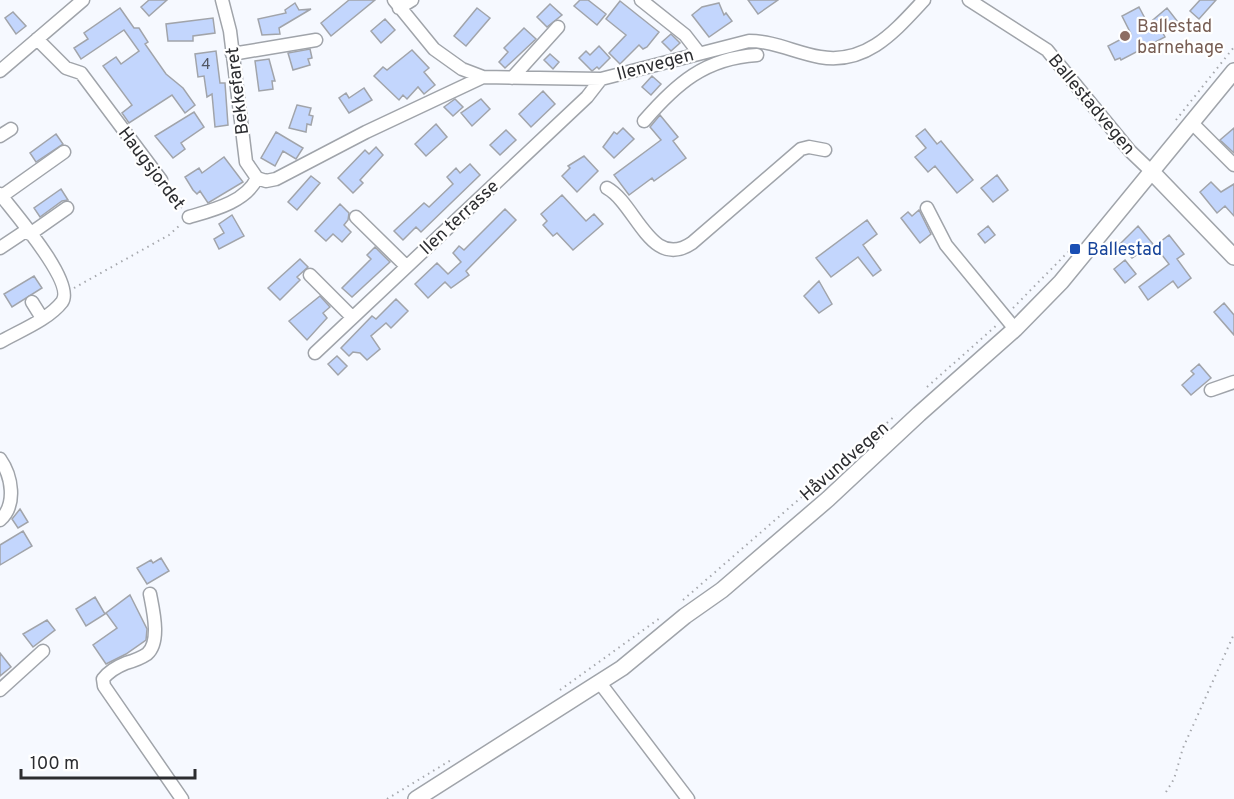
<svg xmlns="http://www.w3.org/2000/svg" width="1234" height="799" font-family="Overpass,sans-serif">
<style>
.building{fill:#c3d6fd;stroke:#a1a4aa;stroke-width:1.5}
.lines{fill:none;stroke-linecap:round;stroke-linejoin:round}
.minor-casing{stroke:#a0a4aa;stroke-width:15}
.major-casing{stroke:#a0a4aa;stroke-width:18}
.path{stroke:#a6a8ad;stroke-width:2;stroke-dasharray:1.5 4.5;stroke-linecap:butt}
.minor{stroke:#fff;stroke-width:12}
.major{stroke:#fff;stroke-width:15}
.education-dot{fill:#8d6e63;stroke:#fff;stroke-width:2}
.transit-dot{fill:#1a4fb4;stroke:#fff;stroke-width:2}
.labels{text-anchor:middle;stroke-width:4.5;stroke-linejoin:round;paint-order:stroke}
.number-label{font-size:15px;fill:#525763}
.education-label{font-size:18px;fill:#785e54;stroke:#fff;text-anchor:start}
.street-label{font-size:18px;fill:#2c2d30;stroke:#fff}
.transit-label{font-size:18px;fill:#164399;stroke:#fff;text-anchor:start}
</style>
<rect width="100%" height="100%" fill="#f6f9ff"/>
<path class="building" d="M149,0H167L149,16L141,7Z
M349,0H375L331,36L321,23Z
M580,0H588L606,14L597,25L574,6Z
M748,0H778L758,14Z
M1200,0H1216L1199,19L1190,11Z
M620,1L659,32L647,47L643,49L639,45L620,64L609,53L626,35L606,19Z
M295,3L299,10L311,9L279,28L280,34L262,35L258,19L286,13L285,10Z
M719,3L724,15L726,13L732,21L709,37L692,15L702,7Z
M550,4L562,15L547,27L537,17Z
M1139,7L1148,24L1167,8L1178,22L1163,33L1165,37L1121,60L1120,58L1115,60L1108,46L1131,34L1122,16Z
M120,8L134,28H139L148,42L145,44L166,74L183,88L195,105L185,113L172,95L129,123L122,113L132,105L103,66L116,57L121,64L139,51L124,30L81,59L74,48L88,39L84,33Z
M477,8L490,18L466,46L454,36Z
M13,12L26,26L16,34L5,18Z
M213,18L215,33L193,36V41H168L166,24Z
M385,19L395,30L381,43L371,31Z
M524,28L536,39L505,68L499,62L508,52L504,48Z
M671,34L680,43L671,51L662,42Z
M599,46L610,58L599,69L597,67L592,71L579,58L586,51L590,55Z
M310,49L312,58L308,59L310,65L293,70L288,53Z
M412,50L429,68L424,72L435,85L424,94L418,87L407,99L403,95L399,100L374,76L383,67L387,70Z
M216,51L220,83H225L228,125L215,127L212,94L207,97L204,76L198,77L195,54Z
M550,54L559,62L553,69L544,60Z
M269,59L275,81H272L273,89L259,91L255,61Z
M652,76L661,84L651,95L642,87Z
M364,88L372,100L349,113L339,98L346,93L349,98Z
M543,91L555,104L531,127L519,114Z
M455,99L463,107L453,116L444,107Z
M481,99L490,109L472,126L461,113Z
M297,105L311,108L309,115L313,116L311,125L307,124L306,132L289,128Z
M194,112L204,127L181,143L185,149L173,158L155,136Z
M660,115L678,137L673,141L686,158L654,181L652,178L629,195L614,175L661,140L650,127Z
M436,124L447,137L426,156L415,144Z
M623,128L634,139L614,158L603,147L614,132L617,134Z
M1234,128V153L1220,140Z
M925,129L937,144L941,141L973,180L957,193L935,166L928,172L915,157L926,148L916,136Z
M506,130L516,140L500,155L490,145Z
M276,132L303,148L296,159L283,151L275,166L261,158Z
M56,134L63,144L36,162L30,153Z
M376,147L383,155L360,180L363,183L353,193L338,178L365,150L369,154Z
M584,156L598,171L577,192L562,176L570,168L568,166Z
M224,157L243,182L208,203L200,191L197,194L193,190L185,177L199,168L202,173Z
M470,164L480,175L421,232L416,227L403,240L394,231L424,203L429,207L453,184L447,177L456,168L460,173Z
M997,175L1008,190L993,202L981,188Z
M311,176L320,183L297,210L288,202Z
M1211,182L1221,192L1234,184V216L1225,206L1217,213L1200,192Z
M61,189L68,200L62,201L40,217L34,208Z
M562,195L586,221L594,214L603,224L573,250L557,233L553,236L543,225L547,221L541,214Z
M340,204L349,213L348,220L344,225L351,232L342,242L333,234L326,241L315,231Z
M505,209L516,220L466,271L469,275L451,288L445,282L428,298L415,284L437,263L448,274L461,262L453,253L459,246L464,250Z
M919,210L931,234L920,243L901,218L908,212L912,216Z
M232,215L244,236L219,249L214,239L224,233L219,224Z
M867,220L877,234L863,245L881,270L873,276L858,257L831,277L816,258Z
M988,226L995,235L985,243L978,234Z
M1138,226L1153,244L1132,258L1120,244Z
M1169,235L1184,254L1177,259L1191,278L1178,288L1173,281L1148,300L1139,287L1169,264L1155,246Z
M375,247L390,262L352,297L342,288L371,259L367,255Z
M300,259L308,267L297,277L300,280L280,300L268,288Z
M1125,260L1136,274L1125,283L1114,269Z
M34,276L42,288L12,307L4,294Z
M819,281L832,304L819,313L804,296Z
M320,296L330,307L323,313L327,318L307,340L289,321Z
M396,299L408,311L391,328L386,323L371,336L380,349L367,360L360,353L353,352L349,356L341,348L372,316L376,319Z
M1224,303L1234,315V335L1214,312Z
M337,356L347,366L338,375L328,364Z
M1199,364L1211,378L1191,395L1182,385L1194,374L1191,371Z
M20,509L28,522L18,528L12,519Z
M23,531L32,546L0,565V545Z
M161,558L169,571L147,584L137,568L151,560L153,563Z
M130,595L147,629L146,640L126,654L106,664L93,645L117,628L106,613Z
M95,597L105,614L86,626L76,609Z
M47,620L55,630L33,647L23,634Z
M0,653L11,667L0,676Z"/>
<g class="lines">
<defs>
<path id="minor" d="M222,0L230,31L246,162L257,178
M394,0L434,49L462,69L483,77L601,79L749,41C774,41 796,53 820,57C867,65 895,31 924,0
M641,0L685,35L699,53
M969,0L1047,50L1130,151L1152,172
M399,8L412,0
M37,39L66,68L81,73L161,180
M232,54L316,40
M0,71L83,0
M512,78L558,27
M644,121C676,84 705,58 757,55
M1191,122L1234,165
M0,136L11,129
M257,178L266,181L276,179L366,132L483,77
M607,188C636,204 651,271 692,243L801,149L809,147L825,150
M0,194C13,211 76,283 62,302C48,320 19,331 0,342
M2,196L64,152
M927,208L946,245L1015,329
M189,217C213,210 246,202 257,178
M356,217L406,266
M30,234L67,208
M0,248L27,230
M310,275L352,317
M32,302L42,318
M315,353L587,97L601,79
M1211,390L1234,382
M0,459C12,476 17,505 0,520
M150,594C153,610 161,642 147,654C141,658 133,661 126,663C116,667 109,671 103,679L104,686L182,799
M600,683L688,799
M0,690L43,651"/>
<path id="major" d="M1152,172L1234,257
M416,799L622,668L685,616L722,590L828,499L919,414L1015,329L1061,282L1234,71"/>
</defs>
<use href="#minor" class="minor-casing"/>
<use href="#major" class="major-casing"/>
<path class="path" d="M1176,120L1234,47
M167,188L182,208
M74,288L169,235L180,225
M1013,308L1068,252
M927,387L997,325
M683,600L896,415
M560,690L660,618
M1166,792L1174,779L1183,748L1234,634
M387,799L451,760"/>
<use href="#minor" class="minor"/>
<use href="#major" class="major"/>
</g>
<circle class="education-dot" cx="1125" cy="36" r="6"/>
<rect class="transit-dot" x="1069" y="243" width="12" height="12" rx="3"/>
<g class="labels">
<g class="number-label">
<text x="206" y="69">4</text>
</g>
<g class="education-label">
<text x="1137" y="32">Ballestad<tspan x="1137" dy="21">barnehage</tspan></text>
</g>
<g class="street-label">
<text transform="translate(655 64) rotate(-15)" y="6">Ilenvegen</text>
<text transform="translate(237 91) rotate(-97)" y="6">Bekkefaret</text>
<text transform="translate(1092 104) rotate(50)" y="6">Ballestadvegen</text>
<text transform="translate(152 168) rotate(53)" y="6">Haugsjordet</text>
<text transform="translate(459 217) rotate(-43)" y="6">Ilen terrasse</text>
<text transform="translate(844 461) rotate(-41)" y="6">Håvundvegen</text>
</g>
<g class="transit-label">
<text x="1087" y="255">Ballestad</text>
</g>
</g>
<path d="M21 769v9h174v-9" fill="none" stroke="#2c2d30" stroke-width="3"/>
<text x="30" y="769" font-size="18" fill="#2c2d30" stroke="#ffffff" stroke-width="4.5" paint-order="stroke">100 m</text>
</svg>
